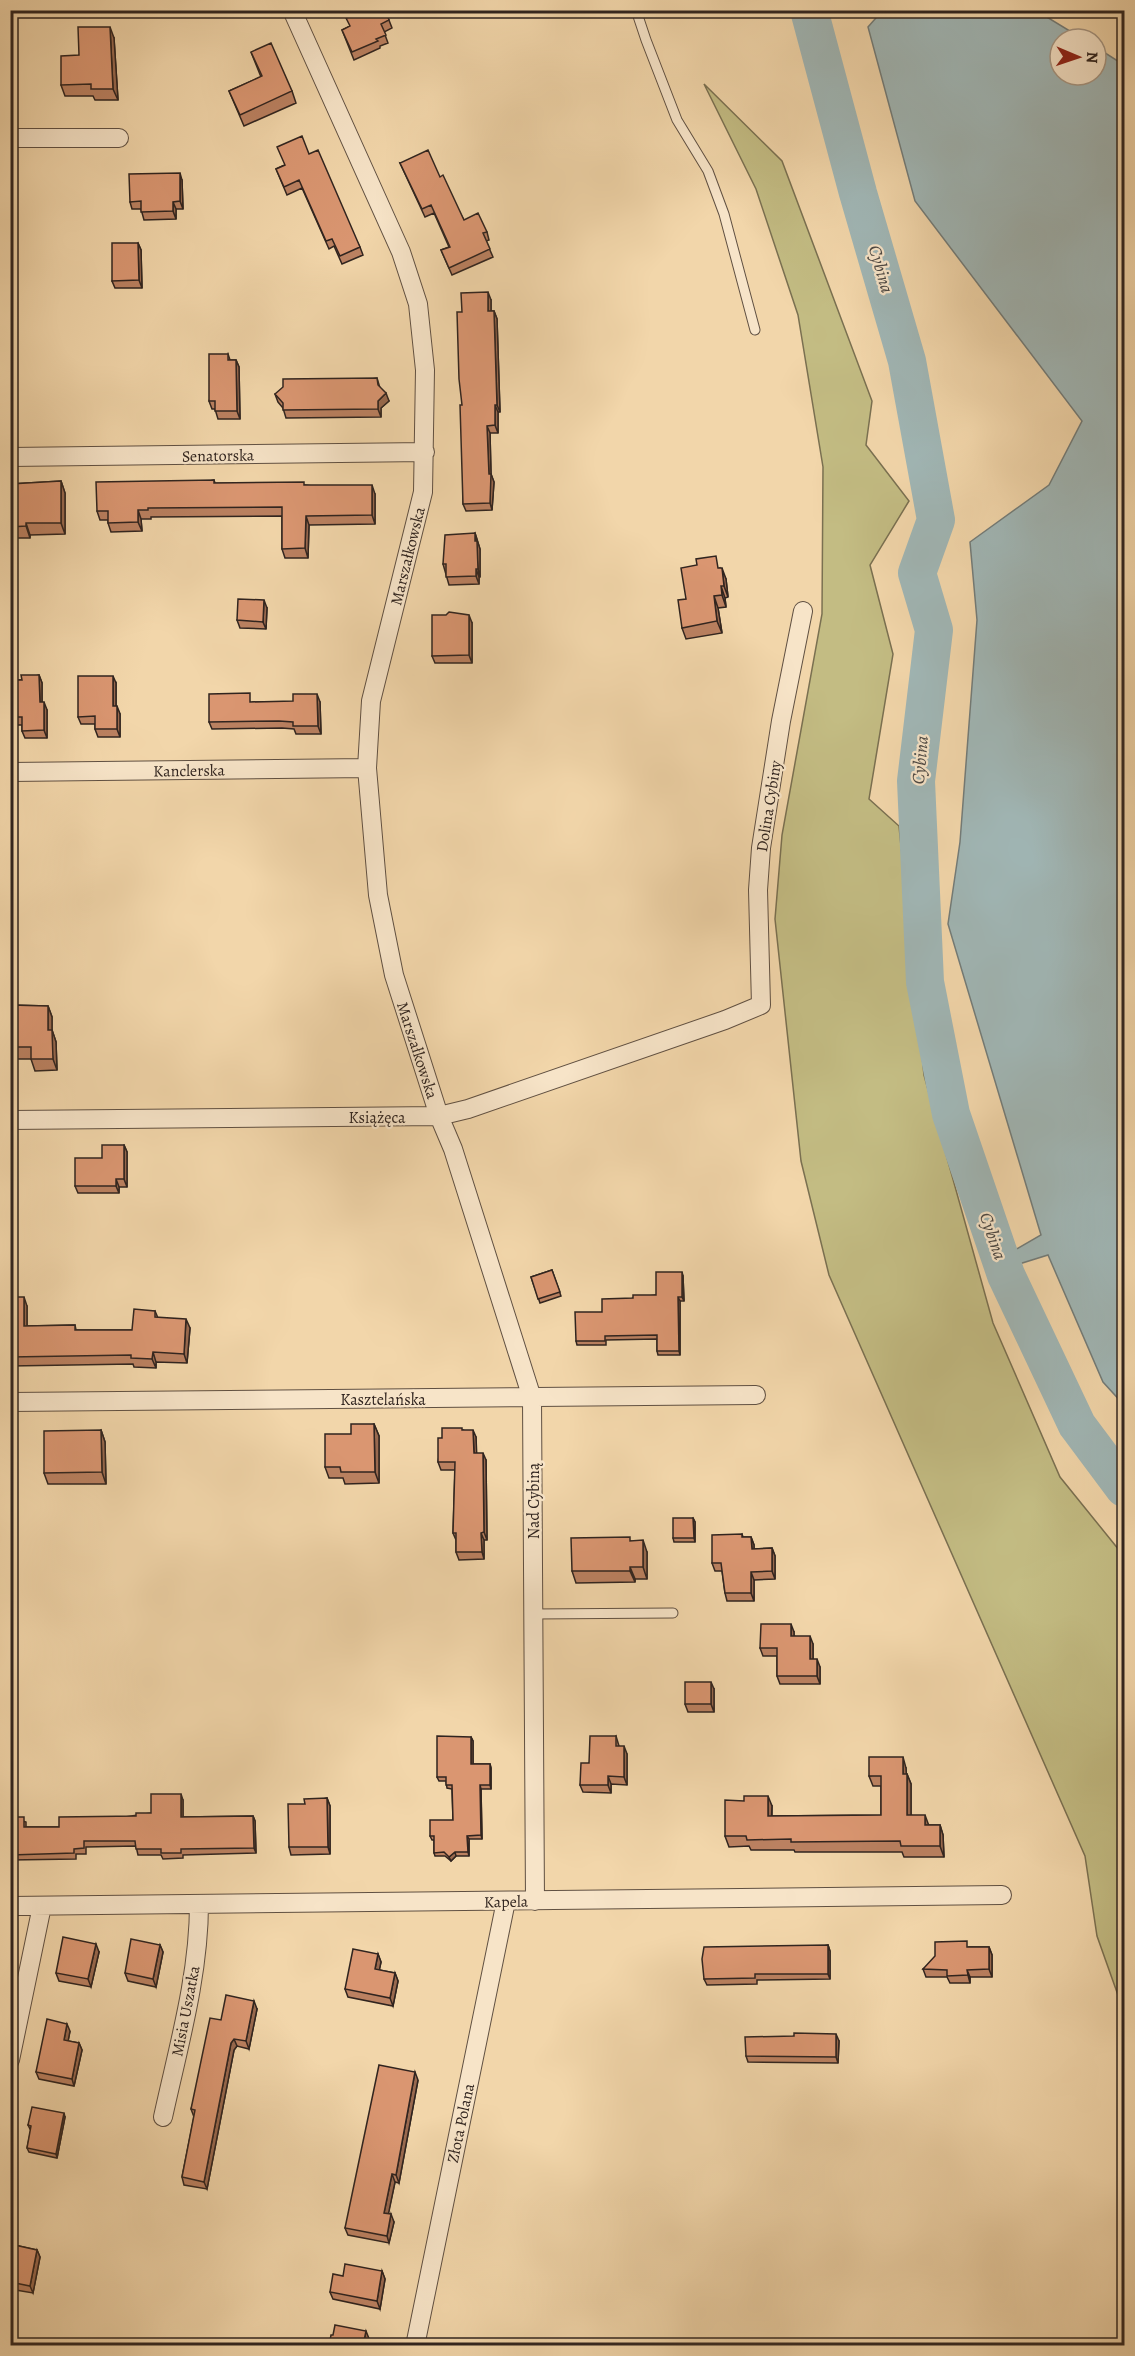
<svg xmlns="http://www.w3.org/2000/svg" width="1135" height="2356" font-family="Alegreya,serif">
<style>
.green{fill:#c3bc83;stroke:#7a7051;stroke-width:1.5}
.water{fill:#a0b6b5;stroke:#737c79;stroke-width:1.5}
.lines{fill:none;stroke-linecap:round;stroke-linejoin:round}
.river{stroke:#a0b6b5;stroke-width:38}
.service-casing{stroke:#605042;stroke-width:11}
.minor-casing{stroke:#605042;stroke-width:20}
.service{stroke:#f7e4c8;stroke-width:9}
.minor{stroke:#f7e4c8;stroke-width:18}
.wall{fill:#bb8161;stroke:#30241f;stroke-width:1.5}
.shaded-wall{fill:#99694f;stroke:#30241f;stroke-width:1.5}
.building{fill:#da9671;stroke:#30241f;stroke-width:1.5}
.labels{text-anchor:middle;stroke-width:4.5;stroke-linejoin:round;paint-order:stroke}
.street-label{font-size:16px;fill:#30241f;stroke:#f7e4c8}
.water-label{font-size:18px;font-style:italic;fill:#4c4844;stroke:#f7e4c8}
</style>
<rect width="100%" height="100%" fill="#f2d6aa"/>
<filter id="stains"><feTurbulence type="fractalNoise" baseFrequency=".00333" numOctaves="4"/><feColorMatrix values="0 0 0 0 .2 0 0 0 0 .09 0 0 0 0 .02 0 0 0 .5 -.17"/></filter>
<radialGradient id="worn" r=".72"><stop offset=".6" stop-color="#630" stop-opacity="0"/><stop offset="1" stop-color="#630" stop-opacity=".3"/></radialGradient>
<path class="green" d="M704,84L782,161L872,401L866,445L909,501L870,565L893,654L869,799L899,826L924,1075L993,1323L1060,1477L1119,1550L1124,1559V2012L1097,1936L1085,1856L829,1275L801,1161L775,919L782,835L822,614L823,467L798,315L756,189Z"/>
<path class="water" d="M883,10L1037,11L1083,39H1060V75H1096V47L1124,65V1405L1103,1382L1048,1255L1019,1264L1013,1251L1041,1235L948,924L960,842L977,620L970,542L1049,485L1082,421L915,201L868,27Z"/>
<g class="lines">
<path class="river" d="M809,10L858,193L907,361L936,520L917,573L934,630L916,781L925,982L951,1114L1006,1275L1077,1425L1124,1488"/>
<defs>
<path id="service" d="M636,10L646,40L677,120L708,171L724,214L755,330
M534,1614L673,1613"/>
<path id="minor" d="M292,10L401,252L418,304L425,370L423,492L371,701L367,768L378,895L394,975L439,1116L453,1149L532,1398L535,1901
M10,138H119
M10,457L425,452
M10,772L367,768
M10,1120L439,1116L468,1109L725,1020L761,1005L758,890L761,848L781,721L803,611
M10,1402L756,1395
M10,1906L1002,1895
M10,2060L42,1906
M163,2117C178,2048 199,1976 199,1904
M415,2346L506,1901"/>
</defs>
<use href="#service" class="service-casing"/>
<use href="#minor" class="minor-casing"/>
<use href="#service" class="service"/>
<use href="#minor" class="minor"/>
</g>
<path class="wall" d="M385,10L392,28L384,32L388,43L380,46V48L354,60L342,30Z
M114,38L118,100H95L93,96H65L61,85L79,55Z
M251,52L292,91L296,103L244,126L229,91L261,77Z
M309,154L360,247L363,255L342,264L334,246L329,249L302,188L287,195L276,169Z
M10,163L13,170L14,205H10Z
M400,163L440,177L464,220L487,232L489,240L486,241L493,257L452,275L441,250L449,247L434,213L425,217Z
M182,180L183,209H176V219L144,220L141,209H132L130,202Z
M138,243L141,250L142,288H115L112,281Z
M491,300V311H494L497,319L500,412H498V433H490L491,474L494,482L492,510L466,511L463,504L462,312Z
M228,354L230,360H236L239,367L240,419H218L215,409H212L209,401Z
M377,378L380,388L389,401L381,408V417L286,418L283,408L278,402L275,394Z
M214,480L215,483L305,485L375,494V524L309,525L308,558H285L282,549V516L151,517V519H141L142,531L111,532L108,523V520H100L97,511Z
M61,481L65,493V534L30,535V538H10V484Z
M475,533L480,549V577H479V584L449,585L443,564Z
M720,568L726,579L728,597L725,598L726,607L718,608L722,633L686,639L682,628L686,599Z
M267,608L266,629L240,628L237,620Z
M472,623V663H435L432,656Z
M39,675L42,683V702L47,710V738H25L22,731V725H10V680H22Z
M116,683V706L120,714V737H98L95,729V724H81L78,717Z
M253,702H320L321,734H296L294,729L282,728L212,729L209,722Z
M10,1005L48,1006L52,1017V1030L56,1042L57,1070L35,1071L31,1059H13L11,1057Z
M124,1145L127,1152V1187H119V1193H78L75,1186L102,1158Z
M552,1270L561,1296L540,1303L531,1277Z
M683,1276L684,1301H680V1355H658L657,1351V1339L606,1340V1345H577L576,1341L602,1312L633,1298L656,1295Z
M10,1297L27,1306V1326L75,1325L76,1330H132L155,1311L158,1318L190,1328L187,1363L156,1362V1368L134,1367L133,1364L10,1366Z
M374,1424L379,1436V1483L345,1484L343,1478H329L325,1467L351,1434Z
M101,1430L105,1442L106,1484H48L44,1473Z
M463,1430L476,1437V1453L486,1460L487,1540H484V1559L459,1560L456,1552V1540L453,1533L455,1470H441L438,1462L442,1438Z
M693,1518L695,1522V1542H674L673,1538Z
M742,1534L743,1537H751L754,1545V1549L772,1548L775,1556V1579L754,1580V1601H727L725,1593L722,1571H715L712,1563Z
M631,1541L647,1552V1579H635V1582L576,1583L572,1571Z
M794,1632V1636L813,1644V1659L820,1667V1684H780L777,1676V1656H763L760,1648Z
M714,1689V1712H688L685,1704Z
M616,1736L619,1746L627,1754V1785L611,1784V1793L583,1792L580,1785L589,1763Z
M471,1737L473,1741V1764H490L491,1768V1789H481L482,1839H469V1856H456L451,1861L445,1856H435L434,1853V1840H432L430,1836L453,1820L452,1789L447,1788L446,1781H439L437,1777Z
M906,1768V1774H907L911,1784V1815L929,1825H940L943,1835L944,1857H904L902,1852H795L794,1850H751L749,1846L729,1847L725,1836L772,1806V1816L881,1815V1786H873L869,1776Z
M327,1798L330,1806V1854L291,1855L289,1847L305,1804Z
M183,1800V1817L253,1816L255,1821L256,1853L183,1855V1858L163,1859L161,1855H138L136,1846L86,1847V1854H76V1859L10,1860V1817L26,1822V1827H59L151,1813Z
M160,1945L163,1952L156,1987L128,1981L125,1973Z
M828,1945L830,1951V1979L757,1980V1984L707,1985L704,1979Z
M969,1947H989L992,1955V1977H970V1983H950L947,1977H926L923,1969Z
M99,1952L91,1987L59,1981L56,1973Z
M378,1954L381,1962L379,1970L395,1973L398,1981L393,2006L348,1997L345,1989Z
M257,2009L249,2049L237,2046L234,2050L207,2189L184,2185L182,2177L194,2117L191,2109L221,2020Z
M70,2031L68,2041L79,2043L82,2050L74,2086L39,2079L36,2072Z
M794,2036L839,2041L838,2063L748,2062L746,2056Z
M418,2080L399,2183L395,2182L388,2214L394,2222L389,2243L348,2235L345,2228Z
M65,2117L57,2158L29,2152L27,2148L31,2130L30,2129L28,2125Z
M10,2244L37,2250L40,2257L33,2293L10,2289Z
M382,2271L385,2279L380,2309L333,2299L330,2292L343,2276Z"/>
<path class="shaded-wall" d="M110,27L114,38L118,100L113,89Z
M10,163L13,170L14,205L11,197Z
M180,173L182,180L183,209L180,201Z
M173,202L176,209V219L173,211Z
M138,243L141,250L142,288L139,280Z
M488,292L491,300V319L488,311Z
M494,311L497,319L500,412L497,405Z
M236,360L239,367L240,419L237,411Z
M386,393L389,401L381,408V417L378,409V401Z
M495,405L498,412V433L495,425Z
M487,426L490,433L491,474L494,482L492,510L490,503Z
M61,481L65,493V534L61,523Z
M372,485L375,494V524L372,515Z
M138,510L141,519L142,531L138,522Z
M306,516L309,525L308,558L305,548Z
M26,523L30,535V538L26,526Z
M475,533L480,549V577L478,569Z
M722,568L726,579L728,597L724,586Z
M476,569L479,577V584L476,576Z
M721,586L725,598L726,607L722,595Z
M714,596L718,608L722,633L717,621Z
M264,600L267,608L266,629L263,622Z
M469,615L472,623V663L469,655Z
M39,675L42,683V710L40,702Z
M113,676L116,683V714L113,706Z
M317,694L320,702L321,734L318,726Z
M44,702L47,710V738L44,730Z
M117,706L120,714V737L117,729Z
M48,1006L52,1017V1030L56,1042L57,1070L53,1059L48,1030Z
M124,1145L127,1152V1187L124,1179Z
M116,1179L119,1187V1193L116,1186Z
M682,1272L683,1276L684,1301L682,1297Z
M24,1297L27,1306V1335L24,1326Z
M678,1297L680,1301V1355L679,1351Z
M186,1319L190,1328L187,1363L184,1354Z
M153,1352L156,1362V1368L152,1359Z
M374,1424L379,1436V1483L375,1472Z
M101,1430L105,1442L106,1484L102,1472Z
M473,1430L476,1437L477,1460L474,1453Z
M483,1453L486,1460L487,1540L484,1532Z
M693,1518L695,1522V1542L694,1538Z
M481,1533L484,1540V1559L482,1552Z
M751,1537L754,1545V1557L752,1549Z
M643,1540L647,1552V1579L643,1567Z
M772,1548L775,1556V1579L772,1571Z
M630,1567L635,1579V1582L630,1571Z
M751,1572L754,1580V1601L751,1593Z
M791,1624L794,1632V1644L791,1636Z
M810,1636L813,1644V1667L810,1659Z
M817,1659L820,1667V1684L817,1676Z
M711,1682L714,1689V1712L711,1704Z
M471,1737L473,1741V1768L471,1764Z
M624,1746L627,1754V1785L624,1777Z
M903,1757L906,1768L907,1784L903,1774Z
M490,1764L491,1768V1789L490,1785Z
M907,1774L911,1784V1826L907,1815Z
M608,1776L611,1784V1793L608,1785Z
M480,1785L481,1789L482,1839L481,1835Z
M181,1794L183,1800V1822L181,1817Z
M768,1796L772,1806L771,1827L768,1816Z
M327,1798L330,1806V1854L328,1847Z
M925,1815L929,1826L925,1825Z
M253,1816L255,1821L256,1853L254,1848Z
M940,1825L943,1835L944,1857L940,1846Z
M467,1836L469,1839V1856L468,1852Z
M455,1852L456,1856L451,1861L449,1857Z
M96,1944L99,1952L91,1987L88,1979Z
M160,1945L163,1952L156,1987L153,1979Z
M828,1945L830,1951V1979L828,1974Z
M989,1947L992,1955V1977L989,1969Z
M378,1954L381,1962L378,1977L375,1969Z
M967,1970L970,1977V1983L968,1975Z
M395,1973L398,1981L393,2006L390,1998Z
M254,2001L257,2009L249,2049L246,2041Z
M67,2024L70,2031L67,2047L64,2040Z
M836,2034L839,2041L838,2063L836,2057Z
M234,2039L237,2046L234,2050L207,2189L204,2182L231,2043Z
M79,2043L82,2050L74,2086L72,2079Z
M415,2072L418,2080L399,2183L396,2175Z
M64,2113L65,2117L57,2158L56,2154Z
M392,2174L395,2182L387,2221L384,2213Z
M391,2214L394,2222L389,2243L387,2236Z
M37,2250L40,2257L33,2293L30,2286Z
M382,2271L385,2279L380,2309L377,2301Z
M366,2331L370,2341L369,2346H363Z"/>
<path class="building" d="M350,10H385L389,20L381,24L386,35L376,39L378,41L352,52L342,30L350,26L346,18L353,16Z
M78,27H110L113,89H91V84L61,85V56L79,55Z
M271,43L292,91L240,115L229,91L262,76L251,52Z
M302,136L309,154L318,150L360,247L340,256L332,239L326,241L299,180L284,187L276,169L285,165L277,147Z
M428,150L440,177L443,175L464,220L478,213L487,232L483,233L490,249L449,268L441,250L450,247L431,205L422,209L400,163Z
M180,173V201L173,202V211L141,212V201L130,202L129,174Z
M112,243H138L139,280L112,281Z
M488,292V311H494L497,405H495V425L487,426L489,474H491L490,503L463,504L460,405H462L459,379L457,312H462L461,293Z
M209,354H228V360H236L237,411H215V401H209Z
M377,378L378,385L386,393L378,401V409L283,410V403L275,394L283,387V379Z
M214,480V483L304,482V485H372V515L306,516L305,548L282,549V507L148,508V510H138V522L108,523V511H97L96,482Z
M61,481V523H26V526L10,527V484Z
M475,533V541H477L478,569H476V576L446,577V564H443L445,535Z
M716,556L718,568H722L724,586H721L722,595L714,596L717,621L682,628L678,600L686,599L681,568L697,565L696,559Z
M238,599L264,600L263,622L237,620Z
M449,612L469,615V655L432,656V615H446Z
M21,675H39L40,702H44V730L22,731V717H10V680H22Z
M78,676H113V706H117V729H95V716L78,717Z
M250,693V702L293,701V694H317L318,726H293V722L279,721L209,722V694Z
M10,1005L48,1006V1030H52L53,1059H31V1047H10Z
M102,1145H124V1179H116V1186H75V1158H102Z
M552,1270L560,1292L538,1299L531,1277Z
M656,1272H682V1297H678L679,1351H657V1335L605,1336V1341H576L575,1312H602V1299L633,1298V1295H656Z
M10,1297H24V1326L75,1325V1330H132L134,1309L155,1311V1317L186,1319L184,1354L153,1352L152,1359L131,1358V1355L10,1357Z
M351,1424H374L375,1472H341L340,1467H325V1434H351Z
M442,1428H462V1430H473L474,1453H483L484,1532L481,1533L482,1552H456V1533H453L455,1462H438V1438H442Z
M101,1430L102,1472L44,1473V1431Z
M673,1518H693L694,1538H673Z
M742,1534V1537H751L752,1549L772,1548V1571L751,1572V1593H725L721,1563H712V1535Z
M630,1537V1541L643,1540V1567H630V1571H572L571,1538Z
M761,1624H791V1636H810V1659H817V1676H777V1648H760Z
M685,1682H711V1704H685Z
M437,1736L471,1737V1764H490V1785H480L481,1835L467,1836L468,1852H455L449,1857L444,1852L434,1853V1836H430V1820H453L452,1785H446V1777H437Z
M590,1736H616V1746H624V1777L608,1776V1785H580L581,1763H589Z
M869,1757H903V1774H907V1815H925V1825H940V1846H901L900,1841L791,1842V1839L747,1840L746,1836H725V1800L744,1801V1796H768V1816L881,1815V1776H869Z
M151,1794H181V1817L253,1816L254,1848L181,1849V1853H161V1849H136L135,1841H84V1848L74,1849V1853L10,1855V1817H24V1827H59V1817L136,1816V1813H151Z
M327,1798L328,1847H289L288,1804H305L304,1799Z
M63,1937L96,1944L88,1979L56,1973Z
M131,1939L160,1945L153,1979L125,1973Z
M967,1941V1947H989V1969L967,1970L968,1975L947,1976V1970L923,1969L935,1956V1942Z
M828,1945V1974H755V1978L704,1979L702,1959L704,1947Z
M353,1949L378,1954L375,1969L395,1973L390,1998L345,1989Z
M226,1995L254,2001L246,2041L234,2039L231,2043L204,2182L182,2177L195,2110L191,2109L210,2018L221,2020Z
M47,2019L67,2024L64,2040L79,2043L72,2079L36,2072Z
M794,2033L836,2034V2057L746,2056L745,2037L794,2036Z
M379,2065L415,2072L396,2175L392,2174L384,2213L391,2214L387,2236L345,2228Z
M32,2107L64,2113L56,2154L27,2148L31,2126L28,2125Z
M10,2244L37,2250L30,2286L10,2282Z
M345,2264L382,2271L377,2301L330,2292L333,2274L343,2276Z
M335,2325L366,2331L363,2346H329L331,2335H333Z"/>
<g class="labels">
<g class="street-label">
<text transform="translate(218 455) rotate(-1)" y="6">Senatorska</text>
<text transform="translate(407 556) rotate(-76)" y="6">Marszałkowska</text>
<text transform="translate(189 770) rotate(-1)" y="6">Kanclerska</text>
<text transform="translate(768 806) rotate(-81)" y="6">Dolina Cybiny</text>
<text transform="translate(418 1050) rotate(72)" y="6">Marszałkowska</text>
<text x="377" y="1123">Książęca</text>
<text x="383" y="1405">Kasztelańska</text>
<text transform="translate(533 1501) rotate(-90)" y="6">Nad Cybiną</text>
<text transform="translate(506 1901) rotate(-1)" y="6">Kapela</text>
<text transform="translate(185 2011) rotate(-79)" y="6">Misia Uszatka</text>
<text transform="translate(460 2123) rotate(-78)" y="6">Złota Polana</text>
</g>
<g class="water-label">
<text transform="translate(881 269) rotate(74)" y="6">Cybina</text>
<text transform="translate(920 760) rotate(-85)" y="6">Cybina</text>
<text transform="translate(993 1236) rotate(71)" y="6">Cybina</text>
</g>
</g>
<rect width="1135" height="2356" fill="none" stroke="#f2d6aa" stroke-width="36"/>
<rect x="12" y="12" width="1111" height="2332" fill="none" stroke="#30241f" stroke-width="3"/>
<rect x="18" y="18" width="1099" height="2320" fill="none" stroke="#30241f" stroke-width="1.5"/>
<g transform="translate(1078 57) rotate(92)"><circle r="28" fill="#f7e4c8" stroke="#a79784" stroke-width="1.5"/>
<path d="M0-4.5L10 22L0 15L-10 22Z" fill="#8f2418"/>
<text y="-9" font-size="16" font-weight="bold" text-anchor="middle" fill="#30241f">N</text>
</g>
<rect width="100%" height="100%" filter="url(#stains)"/>
<rect width="100%" height="100%" fill="url(#worn)"/>
</svg>
